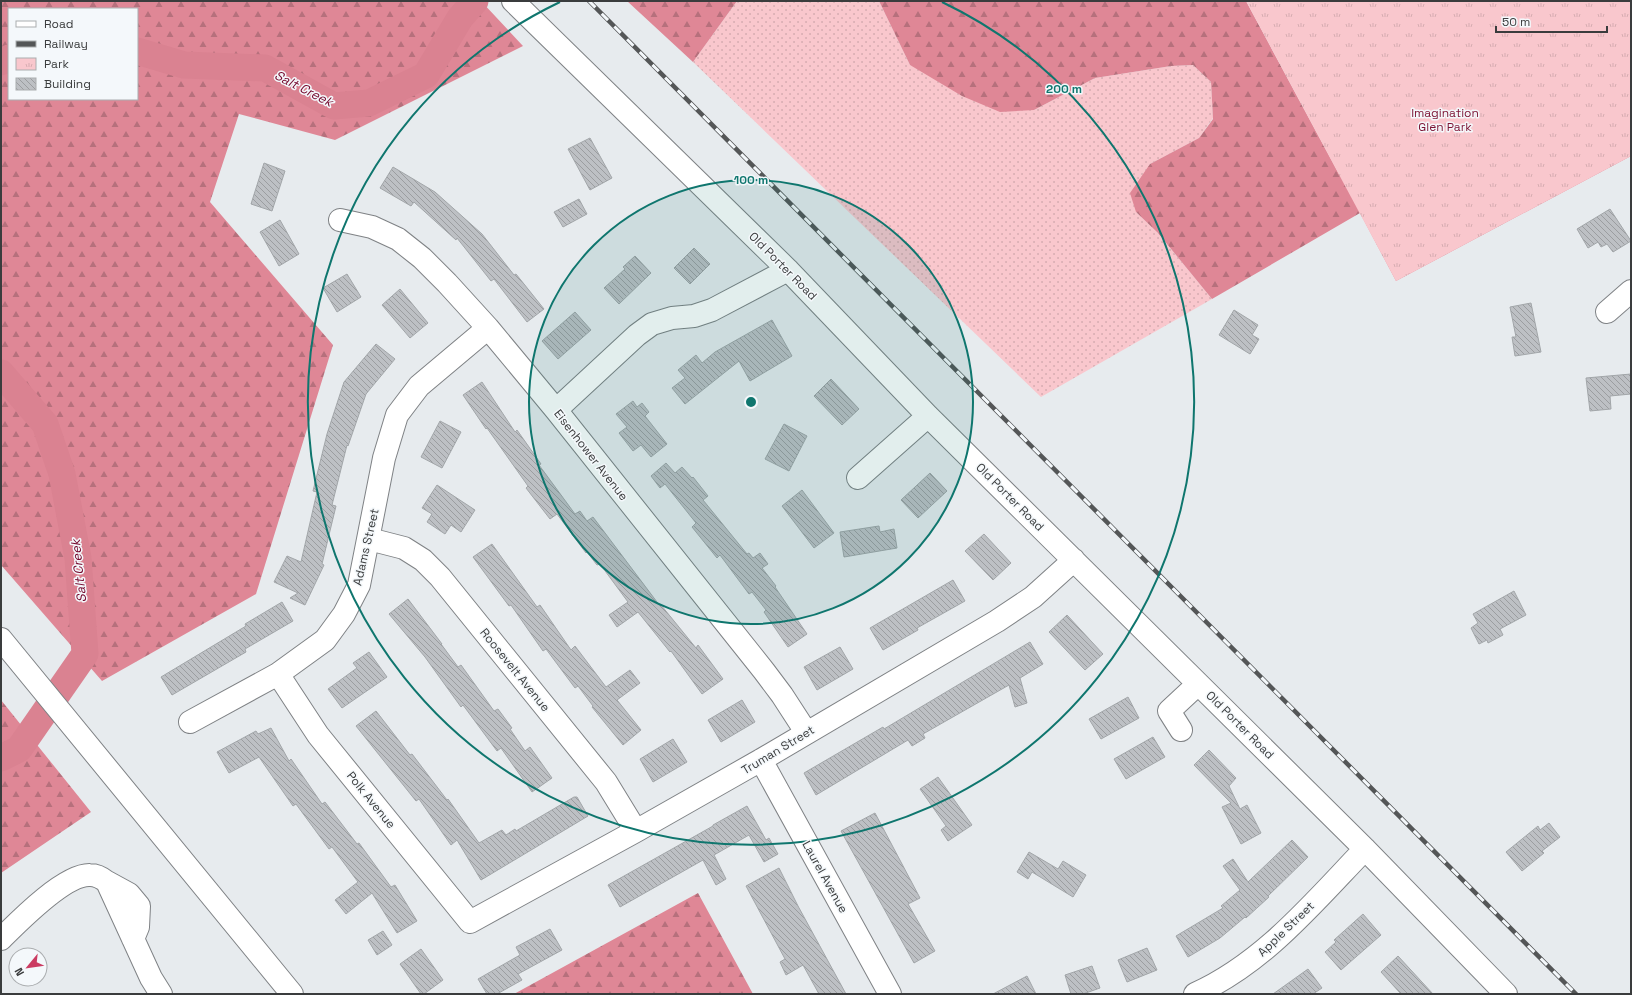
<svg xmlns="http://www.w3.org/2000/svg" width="1632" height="995" font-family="'Space Grotesk',sans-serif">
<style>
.grass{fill:url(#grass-dots)}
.forest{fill:url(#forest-firs);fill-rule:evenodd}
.park{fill:url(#park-tufts)}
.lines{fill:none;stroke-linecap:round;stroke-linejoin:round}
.river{stroke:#da8291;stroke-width:27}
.building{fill:url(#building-back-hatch);stroke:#a2a6a9}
.minor-casing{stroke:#7f8285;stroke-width:24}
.major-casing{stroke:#7f8285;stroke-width:24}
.minor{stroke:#fff;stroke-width:22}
.major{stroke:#fff;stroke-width:22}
.rail-casing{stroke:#545657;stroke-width:4.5}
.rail{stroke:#f4f8fb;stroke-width:3;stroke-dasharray:9;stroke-linecap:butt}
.ring{fill:none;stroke:#0f766e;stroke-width:2}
.labels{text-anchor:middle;stroke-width:3;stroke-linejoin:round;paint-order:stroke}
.park-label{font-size:12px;fill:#7c1334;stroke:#f4f8fb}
.street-label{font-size:12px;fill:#3a3c3d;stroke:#f4f8fb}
.water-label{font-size:13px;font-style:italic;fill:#75082e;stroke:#f4f8fb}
.centre{fill:#0f766e;stroke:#f4f8fb;stroke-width:2}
.ring-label{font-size:12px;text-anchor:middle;font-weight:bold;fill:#0f766e;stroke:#f4f8fb;stroke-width:3;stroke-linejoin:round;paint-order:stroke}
</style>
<defs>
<pattern id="grass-dots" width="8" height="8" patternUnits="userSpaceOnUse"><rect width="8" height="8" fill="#f9c7cd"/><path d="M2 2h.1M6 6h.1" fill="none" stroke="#d6acb1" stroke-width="1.8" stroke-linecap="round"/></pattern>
<pattern id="forest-firs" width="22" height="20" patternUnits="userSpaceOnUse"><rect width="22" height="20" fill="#df8796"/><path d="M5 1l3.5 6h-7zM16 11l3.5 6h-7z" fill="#b6707c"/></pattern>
<pattern id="park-tufts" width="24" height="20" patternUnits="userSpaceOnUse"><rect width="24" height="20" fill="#f9c7cd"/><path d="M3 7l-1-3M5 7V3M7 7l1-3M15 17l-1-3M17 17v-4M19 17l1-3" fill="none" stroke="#d6acb1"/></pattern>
<pattern id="building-back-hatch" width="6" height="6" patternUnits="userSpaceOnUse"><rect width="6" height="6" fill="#bdc0c4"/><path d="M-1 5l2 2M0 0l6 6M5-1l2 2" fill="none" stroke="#9b9da0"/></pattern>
</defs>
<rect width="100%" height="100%" fill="#e7ebee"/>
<path class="grass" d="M737,1H879L910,65L1034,110L1095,78L1171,66L1193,65L1211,82L1213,118L1199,138L1150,164L1136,212L1158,233L1212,299L1041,397L693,62Z"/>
<path class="forest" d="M1,1H481L523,46L335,140L239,114L210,202L333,345L256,594L102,681L1,565ZM9,9H137V99H9Z
M627,1H737L693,62Z
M879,1H1246L1339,174L1631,156L1396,281L1360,213L1212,299L1158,233L1136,212L1130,193L1150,164L1199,138L1213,119L1211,82L1193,65L1171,66L1095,78L1034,110L1000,112L962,96L910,65Z
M1,700L91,812L1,873Z
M698,893L753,994H514Z"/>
<path class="park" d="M1246,1H1631V156L1396,281Z"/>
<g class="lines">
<path class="river" d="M137,51L184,65L265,68L334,106L369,103L426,75L460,18L475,1
M1,62L9,58
M1,373L45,424L62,474L78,558L85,654L19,749L1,758"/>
</g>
<path class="building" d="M590,138L612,178L590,190L568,149Z
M264,163L285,171L272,211L251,204Z
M393,167L435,192L482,234L514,275L516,274L544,309L527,322L494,279L491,281L457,238L456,240L414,202L411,206L380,188Z
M579,199L587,214L563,227L554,212Z
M1610,209L1631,241L1613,252L1607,244L1601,247L1598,242L1588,248L1577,229Z
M280,220L299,254L279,266L260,232Z
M694,248L710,264L690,284L674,268Z
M635,256L651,273L619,304L604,288L625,269L623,267Z
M347,274L361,297L337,312L323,288Z
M400,289L428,323L410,338L382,305Z
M1531,303L1541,352L1515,356L1512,337H1516L1510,307Z
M1234,310L1258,325L1252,335L1259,339L1250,354L1219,335Z
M575,312L591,330L558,359L542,341Z
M772,320L792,356L750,381L739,361L685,404L672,388L685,378L678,370L696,355L702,363L715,352Z
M376,344L395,359L366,394L348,446L347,445L332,505L336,506L322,564L324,565L305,605L290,598L298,593L274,582L287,556L301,562L317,492L313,491L327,434L344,382Z
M1631,374V394L1610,396L1611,409L1590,411L1586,378Z
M831,379L859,409L842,425L814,396Z
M482,382L515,432L517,430L541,464L539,465L575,514L580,511L587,521L593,517L660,606L661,605L696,648L698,645L723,679L702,694L671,651L670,652L638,612L617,627L609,615L628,602L600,564L597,565L587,552L586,553L557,514L550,519L526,488L528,486L487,428L486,429L463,395Z
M633,401L637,407L642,403L649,412L645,416L667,444L651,457L641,445L633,451L619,433L627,427L616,414Z
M440,421L461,432L442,468L421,457Z
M784,424L807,436L789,471L765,459Z
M666,463L675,473L682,467L692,478L693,477L708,496L703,500L747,554L749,553L753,558L760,553L768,564L762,568L776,586L775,587L807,634L788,647L764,612L766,610L752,592L749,594L720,555L717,558L692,527L696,523L665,484L660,488L651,476Z
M930,473L947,491L918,518L901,500Z
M437,485L475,510L461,532L451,525L445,534L427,522L432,514L422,508Z
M802,490L834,533L814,548L782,506Z
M879,526L880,532L894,529L897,548L844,557L840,532Z
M984,534L1011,563L993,580L965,551Z
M492,544L537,607L540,605L571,650L575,646L606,687L630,670L640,683L617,700L641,730L623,745L592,707L593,706L578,686L575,688L546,649L543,651L511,605L509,606L473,557Z
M953,580L965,601L917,628L918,630L883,650L870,628Z
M1514,591L1526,615L1500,629L1503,635L1488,643L1487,640L1479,644L1471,628L1478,623L1473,614Z
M408,599L442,644H441L458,667L461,665L494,711L498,709L512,728L510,729L525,751L530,747L552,778L532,792L501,748L497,751L463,705L461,707L425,657L389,614Z
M282,602L293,621L245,649L246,652L172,695L161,677L246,626L245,624Z
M1067,615L1103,654L1085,670L1049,632Z
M1030,642L1043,664L1020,678L1027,703L1015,707L1009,685L923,734L925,738L912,746L908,740L816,795L804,773L883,727L884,729Z
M840,647L853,669L817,690L804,667Z
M369,652L387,677L342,708L328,689L357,668L353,663Z
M1128,697L1139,718L1101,739L1089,719Z
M742,700L755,722L721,742L708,720Z
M376,711L410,755L412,754L447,800L448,799L479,843L502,830L506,835L515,829L516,831L574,797H577L588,816L481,880L457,840L451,845L419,799L416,801L356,726Z
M271,728L289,761L291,759L322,804L325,802L357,844L359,843L391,887L395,885L417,921L397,933L372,893L346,914L335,900L358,882L332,847L329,849L296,804L293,806L259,757L229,773L217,752L256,731L258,734Z
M1153,737L1165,757L1126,779L1114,759Z
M673,739L687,762L653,782L640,759Z
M1209,750L1236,778L1229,786L1240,809L1247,805L1261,833L1241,844L1222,807L1231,803L1194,765Z
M938,777L972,825L948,841L941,830L946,826L920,789Z
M747,806L766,840L769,838L778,854L764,862L749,835L714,855L726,879L716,885L703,860L620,907L608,885L713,826V825Z
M875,813L920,898L908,904L935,951L914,963L841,831Z
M1549,823L1560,837L1542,851L1544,853L1522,871L1506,852L1538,826L1540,830Z
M1292,840L1308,857L1268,896L1269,897L1246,918L1245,917L1220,938L1188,957L1176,936L1223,908L1221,906L1240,890L1223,866L1233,859L1248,882Z
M1029,852L1058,869L1063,861L1086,875L1073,897L1032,872L1028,879L1017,872Z
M779,868L798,906L846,994H819L803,965L786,975L780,962L785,959L746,886Z
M1363,914L1381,935L1341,970L1325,952L1336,942L1334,940Z
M550,929L562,950L518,974L522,980L497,994H487L478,979L520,955L516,947Z
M383,931L392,945L377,955L368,940Z
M1147,948L1157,970L1127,982L1118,960Z
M421,949L443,980L424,994H421L400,964Z
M1398,956L1433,994H1401L1381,972Z
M1092,966L1100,988L1083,994H1071L1065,975Z
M1308,969L1322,988L1313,994H1273Z
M1027,976L1036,994H993Z"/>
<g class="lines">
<defs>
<path id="minor" d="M513,1L788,270L928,416L1365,849L1506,994
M340,220L372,227L398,239L422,258L447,283L488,328L556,410L764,671L782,695L806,732
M1607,312L1631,291
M556,410L637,335L652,324L672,318L694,316L712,310L788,270
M858,478L928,416
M369,539L404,548L423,560L440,577L606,782L636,831
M278,674L318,735L470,922L636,831L761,760L997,621L1033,597L1074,560
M190,722L278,674L325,640L344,614L359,585L384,458L397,415L419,386L488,328
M1181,730L1169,711L1198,684
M761,760L890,994
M107,882L129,894L139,906L138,927L133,939
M1,939C19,921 65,874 90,875C97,875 102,878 107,882L151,978L161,994
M1195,994C1264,963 1313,903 1365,849"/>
<path id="major" d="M1,639L292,994"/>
</defs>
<use href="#minor" class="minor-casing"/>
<use href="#major" class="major-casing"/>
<use href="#minor" class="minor"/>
<use href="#major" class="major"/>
<defs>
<path id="rail" d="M589,1L1576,994"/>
</defs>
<use href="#rail" class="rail-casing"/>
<use href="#rail" class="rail"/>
</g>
<circle cx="751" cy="402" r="222" fill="#0f766e" fill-opacity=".12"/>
<g class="ring">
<circle cx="751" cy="402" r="222"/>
<path d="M942 2A443 443 0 1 1 560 2"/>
</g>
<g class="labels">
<g class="park-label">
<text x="1445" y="117">Imagination<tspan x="1445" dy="14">Glen Park</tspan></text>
</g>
<g class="street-label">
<text transform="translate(783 266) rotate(45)" y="4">Old Porter Road</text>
<text transform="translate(591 455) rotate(52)" y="4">Eisenhower Avenue</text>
<text transform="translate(1010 497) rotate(45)" y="4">Old Porter Road</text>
<text transform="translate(366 547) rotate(-77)" y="4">Adams Street</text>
<text transform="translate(515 670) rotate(51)" y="4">Roosevelt Avenue</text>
<text transform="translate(1240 725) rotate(45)" y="4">Old Porter Road</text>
<text transform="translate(778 750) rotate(-31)" y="4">Truman Street</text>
<text transform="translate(371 800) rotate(51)" y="4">Polk Avenue</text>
<text transform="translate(825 877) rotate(61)" y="4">Laurel Avenue</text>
<text transform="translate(1286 929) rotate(-44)" y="4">Apple Street</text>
</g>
<g class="water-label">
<text transform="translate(304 88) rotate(27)" y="5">Salt Creek</text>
<text transform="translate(78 571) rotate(-96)" y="5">Salt Creek</text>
</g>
</g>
<circle cx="751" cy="402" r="6" class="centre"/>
<g class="ring-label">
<text x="1064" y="93">200 m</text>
<text x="751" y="184">100 m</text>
</g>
<rect width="1632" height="995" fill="none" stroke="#3a3c3d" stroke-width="4"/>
<rect x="8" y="8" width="130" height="92" fill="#f4f8fb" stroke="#aaadaf"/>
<rect x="16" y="21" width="20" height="6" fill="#ffffff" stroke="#aaadaf"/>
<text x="44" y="28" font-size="12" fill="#3a3c3d">Road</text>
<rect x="16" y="41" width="20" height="6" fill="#545657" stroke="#aaadaf"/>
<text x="44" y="48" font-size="12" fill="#3a3c3d">Railway</text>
<rect x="16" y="58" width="20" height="12" fill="url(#park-tufts)" stroke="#aaadaf"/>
<text x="44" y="68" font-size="12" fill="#3a3c3d">Park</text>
<rect x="16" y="78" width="20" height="12" fill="url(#building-back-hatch)" stroke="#aaadaf"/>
<text x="44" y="88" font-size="12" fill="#3a3c3d">Building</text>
<g transform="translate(28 967) rotate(241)"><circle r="19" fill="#f4f8fb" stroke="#aaadaf"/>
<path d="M0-3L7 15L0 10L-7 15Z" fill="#cb3c62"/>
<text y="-6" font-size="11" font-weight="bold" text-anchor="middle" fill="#3a3c3d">N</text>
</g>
<path d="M1496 26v6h111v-6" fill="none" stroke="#3a3c3d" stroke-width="2"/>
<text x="1502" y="26" font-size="12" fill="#3a3c3d" stroke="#f4f8fb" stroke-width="3" paint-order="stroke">50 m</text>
</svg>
